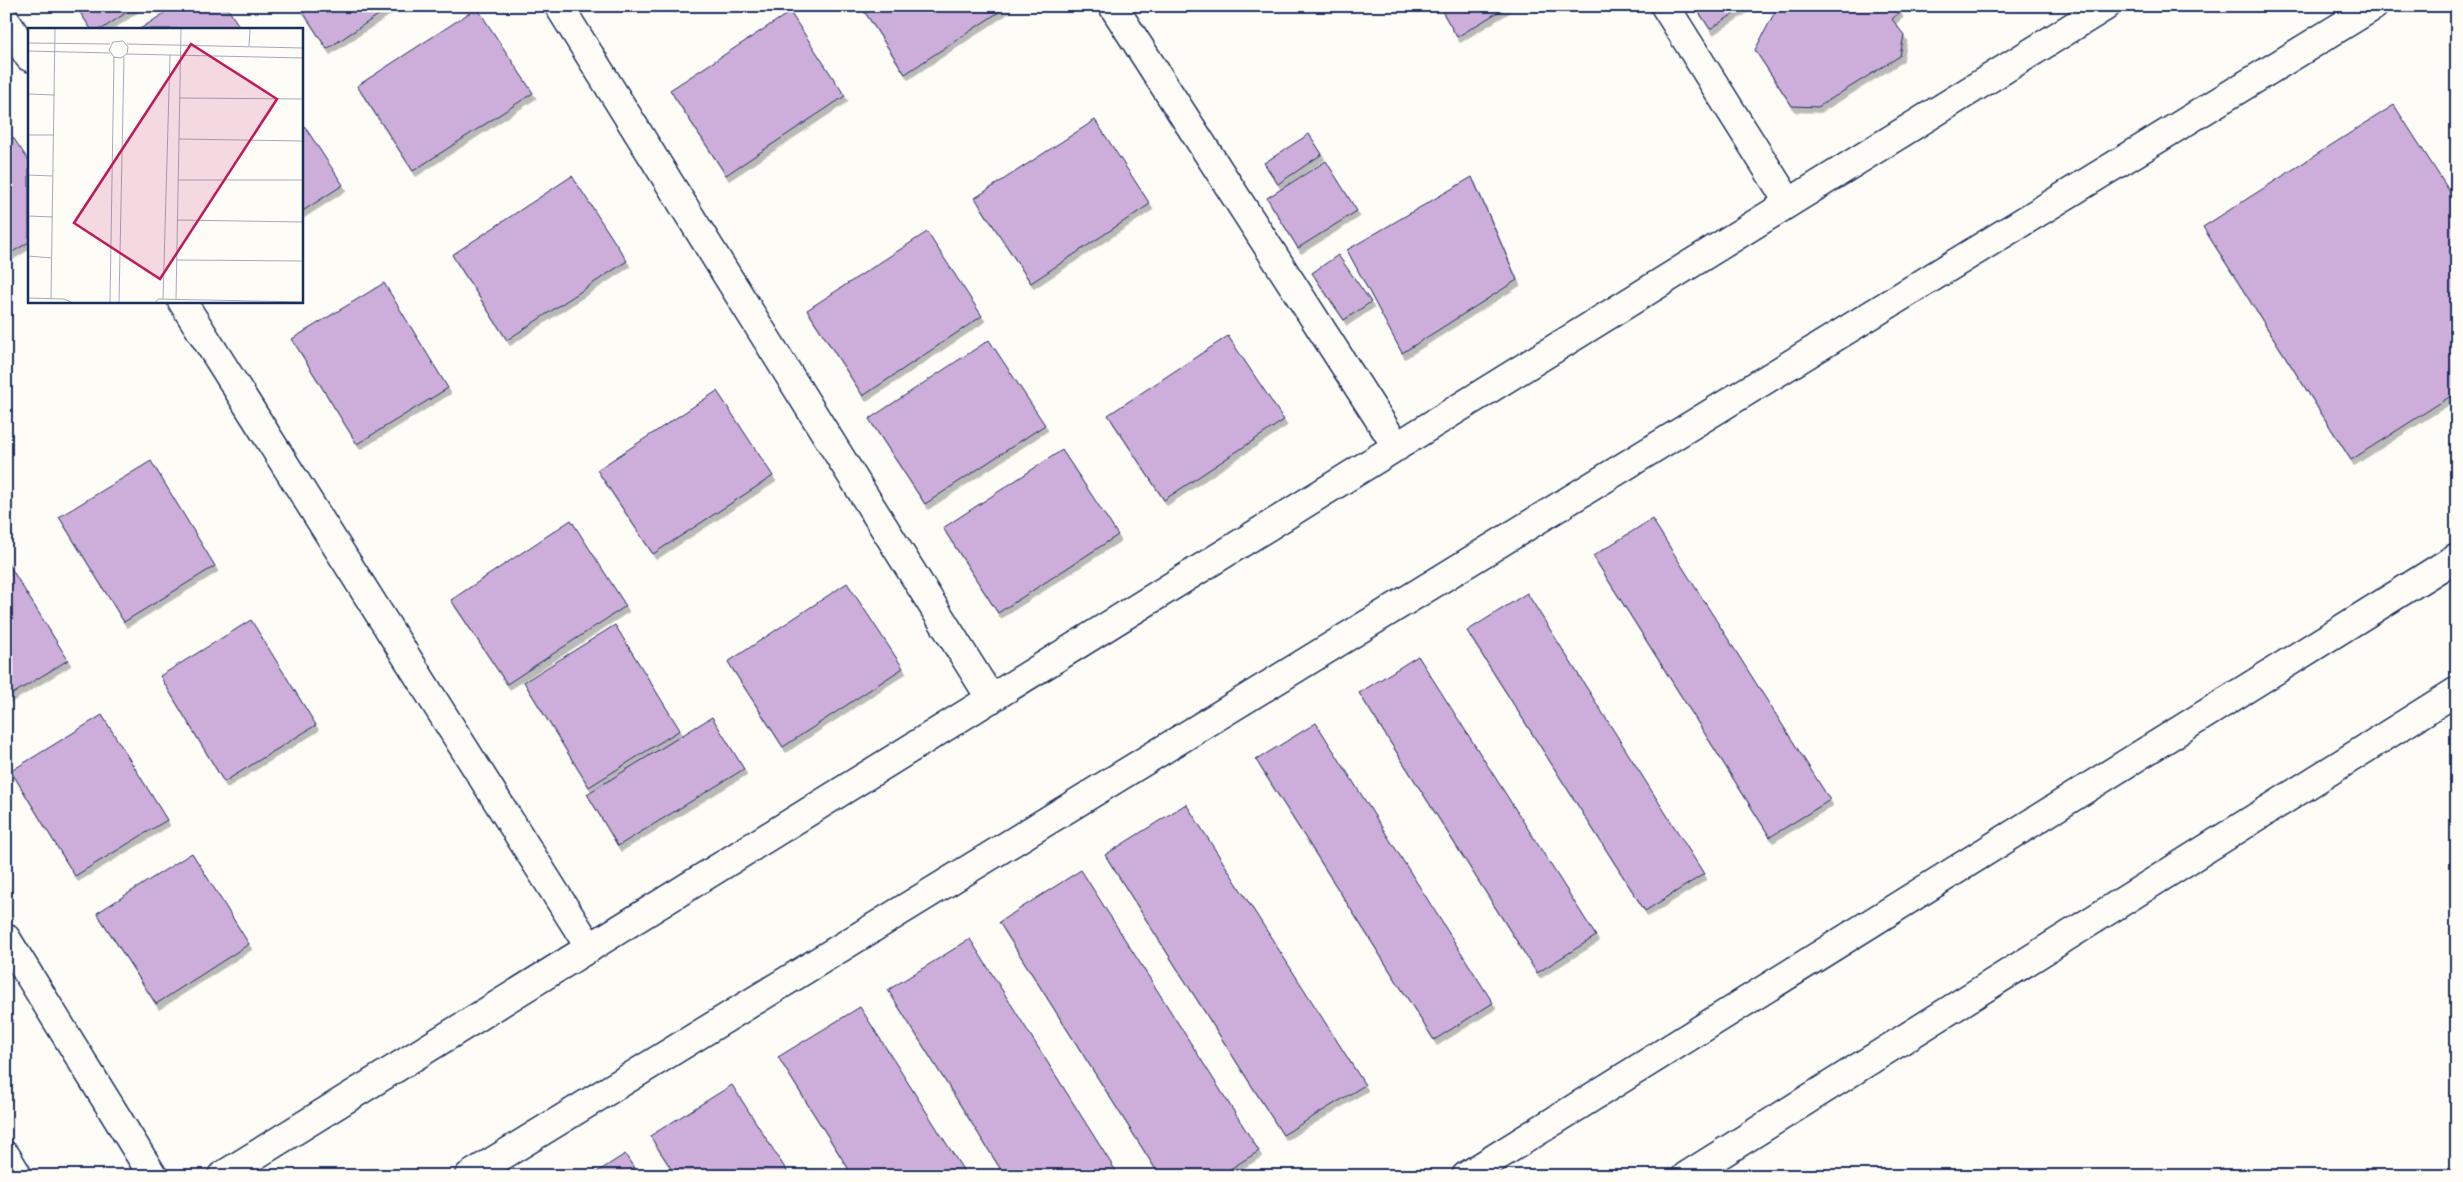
<svg xmlns="http://www.w3.org/2000/svg" width="2463" height="1182" font-family="'Shantell Sans',sans-serif">
<style>
.building{fill:#cdaeda;stroke:#1b2f5e;filter:url(#shadow)}
.lines{fill:none;stroke-linecap:round;stroke-linejoin:round}
.street-casing{stroke:#1b2f5e;stroke-width:31}
.secondary-casing{stroke:#1b2f5e;stroke-width:31}
.street{stroke:#fdfcf7;stroke-width:28}
.secondary{stroke:#fdfcf7;stroke-width:28}
.inset-road{fill:none;stroke:#a3aaba;stroke-width:1}
.view{fill:#c2185b;fill-opacity:0.15;stroke:#c2185b;stroke-width:2.5}
.inset-edge{fill:none;stroke:#1b2f5e;stroke-width:2.5}
</style>
<defs>
<filter id="shadow"><feDropShadow dx="3" dy="5.5" stdDeviation="0" flood-color="#0004"/></filter>
</defs>
<rect width="100%" height="100%" fill="#fdfcf7"/>
<filter id="ink" filterUnits="userSpaceOnUse"><feTurbulence type="fractalNoise" baseFrequency=".02" numOctaves="2"/><feDisplacementMap in="SourceGraphic" scale="10" xChannelSelector="R" yChannelSelector="G"/><feConvolveMatrix kernelMatrix="1 2 1 2 8 2 1 2 1" color-interpolation-filters="sRGB"/></filter>
<g filter="url(#ink)">
<path class="building" d="M76,6H136L102,29H91Z
M175,6H226L241,29H140Z
M299,6H392L327,49Z
M861,6H1008L905,74Z
M1439,6H1508L1457,37Z
M1695,6H1746L1710,29Z
M1781,6H1897L1900,12L1892,19L1904,35L1900,56L1818,107L1792,106L1755,50L1777,8Z
M477,8L533,93L413,171L357,86Z
M790,12L845,96L726,175L670,90Z
M2394,105L2457,203V392L2351,460L2203,227Z
M1095,120L1150,204L1031,283L975,198Z
M301,121L343,185L301,212Z
M10,133L29,161V242L6,256V135Z
M1309,134L1322,154L1278,184L1264,163Z
M1326,161L1357,211L1298,248L1267,198Z
M572,176L627,261L507,340L452,255Z
M1472,177L1517,280L1402,353L1347,250Z
M927,232L982,316L863,396L807,310Z
M1338,255L1371,302L1344,320L1312,273Z
M384,283L448,388L357,444L292,339Z
M1228,336L1284,420L1164,500L1108,415Z
M989,340L1045,425L925,504L869,419Z
M717,391L773,476L653,554L597,470Z
M1062,450L1118,535L998,613L943,528Z
M151,461L215,566L124,622L59,517Z
M1652,519L1830,800L1770,837L1593,556Z
M571,520L626,606L507,684L451,600Z
M6,560L68,660L6,698Z
M847,583L903,668L783,747L728,662Z
M1527,593L1704,874L1645,911L1467,631Z
M251,620L316,725L224,782L160,676Z
M615,625L680,730L589,787L524,682Z
M1418,656L1596,936L1537,973L1359,693Z
M102,715L167,820L75,876L11,771Z
M712,717L744,769L618,846L587,794Z
M1316,723L1493,1003L1434,1040L1256,760Z
M1186,804L1365,1085L1283,1135L1105,855Z
M192,853L249,944L156,1004L97,913Z
M1081,870L1259,1151L1219,1176H1160L999,922Z
M970,939L1119,1176H1005L888,990Z
M860,1007L967,1176H853L778,1057Z
M732,1085L790,1176H676L650,1136Z
M625,1154L639,1176H591Z"/>
<g class="lines">
<defs>
<path id="street" d="M559,6L991,699
M1113,6L1397,447
M1665,6L1789,203
M6,21L29,57
M182,301L590,948
M6,938L153,1176
M6,1156L18,1176
M222,1176L2106,6
M469,1176L2374,6"/>
<path id="secondary" d="M1466,1176L2457,557
M1686,1176L2457,691"/>
</defs>
<use href="#street" class="street-casing"/>
<use href="#secondary" class="secondary-casing"/>
<use href="#street" class="street"/>
<use href="#secondary" class="secondary"/>
</g>
</g>
<g transform="translate(28 28)">
<rect width="275" height="275" fill="#fdfcf7"/>
<path class="inset-road" d="M0,15L82,16M99,16L275,20M221,18L222,1M0,23L82,25M99,26L275,30M0,66L27,67M152,70L275,71M0,107H26M151,111L275,113M0,147L25,148M150,152H275M0,188L25,189M149,192L275,194M0,228L24,230M149,232L275,233M0,270L36,271L43,274M23,270L27,1M135,271L142,27M148,272L153,1M82,274L86,29L81,22L85,14L95,13L100,19L99,26L93,30L86,29M91,274L96,29M128,274L130,271L275,274"/>
<path class="view" d="M163,16L249,71L132,251L46,195Z"/>
<rect width="275" height="275" class="inset-edge"/>
</g>
<rect width="2463" height="1182" fill="none" stroke="#fdfcf7" stroke-width="25"/>
<rect x="12" y="12" width="2438" height="1157" fill="none" stroke="#1b2f5e" stroke-width="2" filter="url(#ink)"/>
</svg>
